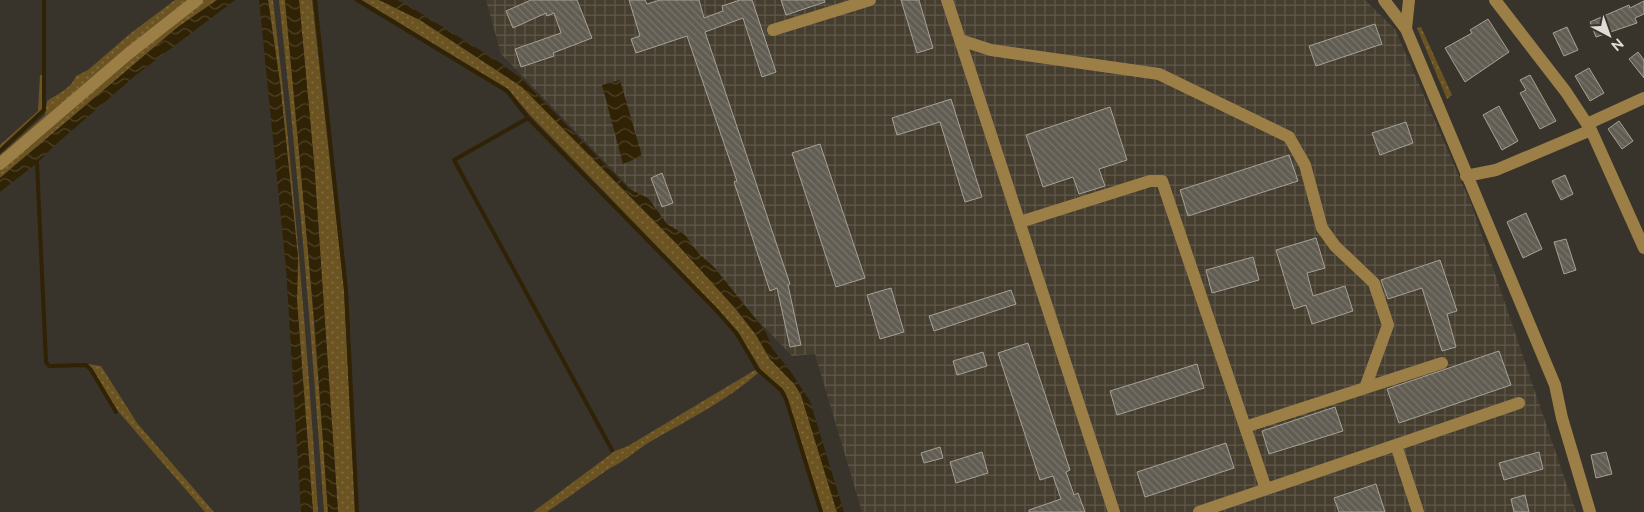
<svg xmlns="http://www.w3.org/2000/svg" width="1644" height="512" font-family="Raleway,sans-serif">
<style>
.industrial{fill:url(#industrial-grid)}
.grass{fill:url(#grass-dots)}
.water{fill:url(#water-waves)}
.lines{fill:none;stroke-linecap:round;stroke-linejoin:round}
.stream{stroke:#302204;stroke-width:4}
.building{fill:url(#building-back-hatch);stroke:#a6a196}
.minor{stroke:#9b7f47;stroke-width:12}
</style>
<defs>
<pattern id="industrial-grid" width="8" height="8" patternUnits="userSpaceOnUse" patternTransform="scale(1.25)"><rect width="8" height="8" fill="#453d2e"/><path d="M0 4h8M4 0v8" fill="none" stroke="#5f584c"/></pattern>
<pattern id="grass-dots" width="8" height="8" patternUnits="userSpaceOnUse" patternTransform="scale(1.25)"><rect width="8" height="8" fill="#6c5422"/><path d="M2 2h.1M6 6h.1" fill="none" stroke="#816c41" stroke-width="1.8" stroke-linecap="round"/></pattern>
<pattern id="water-waves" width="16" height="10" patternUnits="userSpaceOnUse" patternTransform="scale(1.25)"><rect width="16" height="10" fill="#302204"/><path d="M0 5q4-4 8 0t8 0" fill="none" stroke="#4e4228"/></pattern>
<pattern id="building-back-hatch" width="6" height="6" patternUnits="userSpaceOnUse" patternTransform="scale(1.25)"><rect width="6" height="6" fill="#625d53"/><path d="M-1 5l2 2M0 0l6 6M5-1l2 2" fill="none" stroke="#78746b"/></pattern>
</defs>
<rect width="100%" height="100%" fill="#39342b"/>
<path class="industrial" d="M486,0H1365L1395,29L1472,206L1576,512H862L815,354L792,356L501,54Z"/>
<path class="grass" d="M175,0H189L0,159V155L45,115L47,101C57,94 71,89 76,76L88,70L131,33Z
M201,0H217L178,27L0,178V166Z
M268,0H273C293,170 307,341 318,512H313L297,301L298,257L280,83Z
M279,0H285C302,170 316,341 328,512H324C312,341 298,170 279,0Z
M299,0H312L344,290L355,512H338L314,162Z
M362,0H379L420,20L522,87L677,244L735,308L756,335L770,359L795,385L801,395L837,512H823L785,392L761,370L738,332L718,309L530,115L508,89Z
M1421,27L1452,95L1447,99L1417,28Z
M40,75H43L42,111L0,149V145L38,111Z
M88,364L101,366L137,423L214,512H205L117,410Z
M755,370L758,373C726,401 686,421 648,443C635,451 624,462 610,468L547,512H533L615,451L628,446Z"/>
<path class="water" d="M217,0H235L136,75L54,146L37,163L0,192V178L178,27Z
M259,0H268L280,83L298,257L297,301L313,512H301L286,268Z
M285,0H299L314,162L338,512H328L315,327Z
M379,0H397L406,4L499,62L522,79L629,189L648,198L667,224L685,235L699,254L714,267L759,323L766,332L772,348L791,372L810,401L844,512H837L801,395L795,385L770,359L756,335L735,308L677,244L522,87L420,20Z
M620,80L642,156L623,164L602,85Z"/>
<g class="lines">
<path class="stream" d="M315,0L346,290L357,512
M357,0L507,91L528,118L716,310L737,334L758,370L781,390L786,399L821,512
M528,118L454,160L612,450
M0,151L44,110V0
M37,163L46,362L49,366L86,365L91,370L116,412"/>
</g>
<path class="building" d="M531,0H577L592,38L553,53L554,56L521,67L515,49L561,33L554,13L547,16L546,13L513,28L506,11Z
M629,0H645L647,4L660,0H699L704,18L723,11L722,6L740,0H752L776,72L762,77L743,18L705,32L790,284L788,285L801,345L790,347L777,288L770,291L734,182L737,181L687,36L636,53L631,39L640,36Z
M781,0H824L825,2L786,15Z
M901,0H919L933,48L917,53Z
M1644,1V14L1635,18L1637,23L1596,37L1590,22L1629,5L1630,8Z
M1488,19L1509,52L1465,82L1445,48L1472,33L1470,30Z
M1375,24L1382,44L1316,66L1309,46Z
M1567,27L1578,50L1564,56L1553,33Z
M1638,52L1644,60V78L1629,59Z
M1589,68L1604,93L1590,101L1575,76Z
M1530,75L1556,121L1540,129L1520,93L1526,90L1520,80Z
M951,99L982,197L965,202L940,122L897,135L892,118Z
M1499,106L1518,141L1502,150L1483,115Z
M1110,107L1127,160L1099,169L1105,186L1079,194L1073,177L1043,187L1026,135Z
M1619,121L1633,141L1622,149L1608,129Z
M1406,122L1413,143L1380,155L1372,133Z
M820,144L865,278L836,287L792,153Z
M1289,155L1298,181L1188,216L1180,190Z
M662,173L673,203L662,207L651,178Z
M1565,175L1573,194L1561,200L1552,181Z
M1526,213L1542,249L1523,258L1507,222Z
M1316,238L1325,268L1307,273L1313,296L1345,286L1353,311L1312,324L1306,305L1294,309L1276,250Z
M1566,239L1576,270L1564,274L1554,242Z
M1253,257L1259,280L1212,293L1206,270Z
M1440,260L1457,311L1447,314L1456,347L1442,351L1422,288L1388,299L1381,280Z
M891,288L904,332L880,339L867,295Z
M1011,290L1016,304L934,331L929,316Z
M1028,343L1070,470L1066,472L1074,495L1078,493L1085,512H1029V510L1061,499L1053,476L1040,480L998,353Z
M1499,351L1511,385L1399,423L1387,389Z
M983,352L987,366L957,375L953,361Z
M1197,364L1204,388L1117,415L1110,391Z
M1335,407L1343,431L1269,454L1262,431Z
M1226,443L1234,468L1145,497L1137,472Z
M940,447L943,458L924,463L921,453Z
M982,452L988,473L956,483L950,462Z
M1539,452L1543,469L1504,480L1499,463Z
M1606,452L1612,474L1596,478L1591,455Z
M1376,484L1385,512H1339L1334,498Z
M1525,495L1529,512H1514L1511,499Z"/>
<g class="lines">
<path class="minor" d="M947,0L1114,512
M1384,0L1406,29L1555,385L1562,418L1590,512
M1495,0L1566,92L1591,130L1644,248
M1406,29L1409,0
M773,30L870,0
M960,40L991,50L1159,74L1289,137L1305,165L1322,228L1335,246L1374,283L1388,325L1365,388
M1587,124L1644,98
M0,164L128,54L197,0
M1466,176L1496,170L1591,130
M1020,222L1150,181H1162L1266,489
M1245,427L1442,363
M1396,445L1418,512
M1199,512L1519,403"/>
</g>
<g transform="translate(1609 35) rotate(139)" stroke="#39342b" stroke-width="4" paint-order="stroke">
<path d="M0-4L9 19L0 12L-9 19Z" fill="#dfdcd7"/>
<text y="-8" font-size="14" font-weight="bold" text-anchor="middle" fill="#dfdcd7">N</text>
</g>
</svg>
